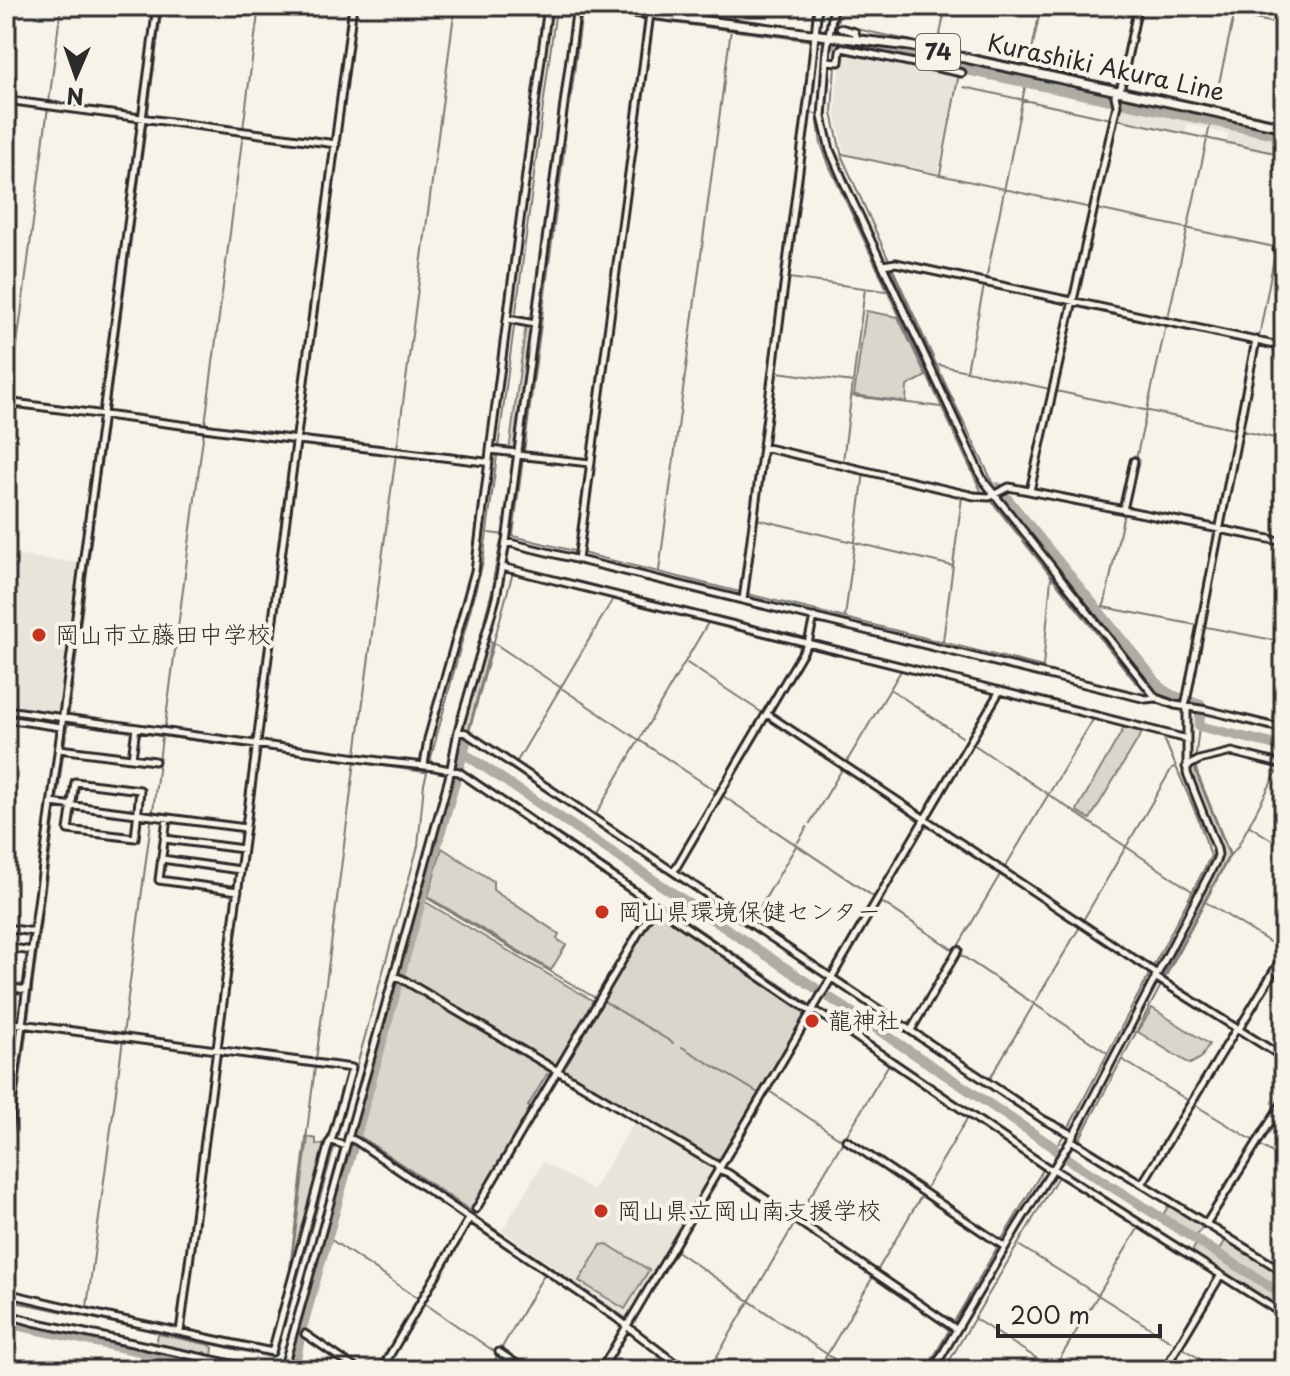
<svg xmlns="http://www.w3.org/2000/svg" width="1290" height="1376" font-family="'Playpen Sans','Klee One',sans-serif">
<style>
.built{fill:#e8e4da}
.green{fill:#dad6cc;stroke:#82807c;stroke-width:2}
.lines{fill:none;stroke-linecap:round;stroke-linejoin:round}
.stream{stroke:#7a7874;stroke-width:2}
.river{stroke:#afaca4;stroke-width:10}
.minor-casing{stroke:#2b2b2b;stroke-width:11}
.major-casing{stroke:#2b2b2b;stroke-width:13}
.minor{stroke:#f7f3e8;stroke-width:5}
.major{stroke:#f7f3e8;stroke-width:7}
.poi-dot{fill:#c8321e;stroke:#f7f3e8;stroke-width:3}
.labels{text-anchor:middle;stroke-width:8;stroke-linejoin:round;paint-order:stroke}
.shield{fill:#f7f3e8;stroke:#686764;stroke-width:2}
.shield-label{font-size:22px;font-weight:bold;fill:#2b2b2b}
.street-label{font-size:24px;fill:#2b2b2b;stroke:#f7f3e8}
.poi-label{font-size:24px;fill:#2b2b2b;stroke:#f7f3e8;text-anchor:start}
</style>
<rect width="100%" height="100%" fill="#f7f3e8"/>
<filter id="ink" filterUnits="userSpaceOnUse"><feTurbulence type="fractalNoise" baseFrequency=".0125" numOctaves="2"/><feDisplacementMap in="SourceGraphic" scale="16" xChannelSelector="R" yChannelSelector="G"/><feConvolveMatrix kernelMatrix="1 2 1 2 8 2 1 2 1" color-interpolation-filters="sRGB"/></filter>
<g filter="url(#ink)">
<path class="built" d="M844,50L958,74L938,173L844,153L836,115L837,84Z
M1120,104L1198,121V122L1208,125L1207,128L1187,124L1185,133L1118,118Z
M1211,125L1284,140V154L1227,142L1228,134L1210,130Z
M6,554L80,563L61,712L59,714L6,708Z
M635,1121L714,1167L626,1317L502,1231L543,1162L593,1190Z"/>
<path class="green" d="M890,266L962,422L959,424L888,272Z
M866,311L898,317L926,376L907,386L906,402L854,395Z
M526,324L532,326L515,449L509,451Z
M1075,586L1158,688L1169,696L1184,702L1182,703L1166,699L1155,691L1074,592Z
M487,641L492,642L468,732L463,729V725Z
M1125,726L1143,731L1090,819L1077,811L1078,808Z
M1194,764L1196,773L1229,855L1162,979L1159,976L1221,855L1190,775L1189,767Z
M442,848L493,881V890L559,934L557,939L566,945L551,970L428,897Z
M424,901L595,1002L558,1064L553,1065L402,976Z
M655,909L807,1012L718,1162L563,1071V1066Z
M402,981L552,1071V1076L547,1074L528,1106L532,1109L471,1211L358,1135Z
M1152,1008L1209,1044L1201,1058L1190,1064L1138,1032Z
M308,1137L316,1139V1144L327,1145L295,1267L291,1265Z
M1170,1203L1204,1225L1196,1236L1163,1215Z
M1227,1238L1284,1275V1291L1219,1251Z
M1197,1243L1282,1297L1276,1307L1191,1253Z
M607,1244L649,1270L625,1309L579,1281L601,1245Z
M158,1334L210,1345L213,1348L212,1356L208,1355L207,1353L204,1352L203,1355L156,1345Z"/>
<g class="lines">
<path class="stream" d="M1194,6L1284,25
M571,7V10
M648,8V6
M581,11L814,41
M733,18L734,6
M1138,19L1141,6
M837,25L840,6
M838,25L1284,121
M819,27L822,6
M938,44L946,6
M836,48L832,113L842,157L941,375L993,483
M934,62L936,56
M1029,64L1041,6
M964,87L1111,119
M812,89L818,44
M49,103L61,6
M570,105L582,11
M1214,106L1236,6
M810,113L817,114L821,144L829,165L982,493
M1117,119L1284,155
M243,129L259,6
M843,154L1091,208
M940,174L960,68
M1097,209L1279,248
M914,264L1044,293
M789,278L886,291
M986,280L1026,82
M1105,306L1284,344
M1168,318L1212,116
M1259,337L1275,253
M939,365L1050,389
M967,370L984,286
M777,372L853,382
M1056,391L1284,440
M852,396L941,407
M10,399L48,107
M108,412L162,6
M205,424L243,133
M6,430L9,404
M767,445L980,493
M397,449L455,6
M524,452L565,143
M1136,459L1166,325
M588,460L646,17
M843,461L865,288
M1002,485L1019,487
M1036,490L1121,507
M985,493L1136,683
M757,519L953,566
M1223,527L1247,400
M489,533L513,536L1043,667L1051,578
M513,535L523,458
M576,551L587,466
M517,567L806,639
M659,571L731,29
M747,593L805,143
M1103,607L1284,642
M1098,611L1103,607L1105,602L1124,513
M845,617L864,472
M484,621L495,580H493L501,541
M709,621L639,740L717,792
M812,640L1161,728V730
M943,641L962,497
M494,643L639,740L595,816
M687,663L764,714
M1191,688L1222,532
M890,689L962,737
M988,706L997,690
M69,713L107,417
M6,715L132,732
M1273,719L1284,667
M165,726L204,430
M470,728L513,572
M138,733L255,748
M260,741L356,6
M973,744L1192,891
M261,749L425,772
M356,754L396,454
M1225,756L1231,755L1262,762
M516,763L613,599
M458,766L812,1006
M723,796L1106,1052
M57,800L67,727L69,724
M153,811L162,737
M924,814L939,789
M810,823L902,669
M1250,826L1284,848
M798,842L807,827
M1231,854L1237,848L1280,766
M1004,869L1094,718
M422,895L597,999
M1207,903L1284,951
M752,921L796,846
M1082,922L1172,768L1175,767
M957,948L1001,873
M829,976L875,898
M1264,993L1284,960
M602,1000L673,1043
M811,1008L823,986
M123,1035L151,822
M220,1047L259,748
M682,1047L760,1094
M316,1060L355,761
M1123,1060L1189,1101
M990,1078L1081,925
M769,1091L845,1142
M1195,1105L1254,1141
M211,1114L219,1053
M1185,1118L1239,1032
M1068,1129L1211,856L1197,816L1163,736
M356,1135L627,1319
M1078,1142L1230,855L1197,772L1195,764L1199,726
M1080,1142L1098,1154
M1058,1144L1064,1135
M1258,1144L1284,1160
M719,1163L806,1016
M1058,1176L1216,1276
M6,1186L56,807
M798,1217L889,1064
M969,1226L998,1246
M327,1237L419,1299
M1001,1241L1044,1168
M1020,1246L1171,1341
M675,1250L850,1370
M1275,1263L1284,1248
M290,1268L315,1067
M877,1271L968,1117
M1222,1279L1284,1318
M424,1303L498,1354
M6,1305L14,1302L36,1306L271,1357L276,1355L277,1352L418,846L424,784L483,562L556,8H562
M87,1307L123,1039
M628,1318L715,1168
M975,1319L1055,1370
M183,1332L197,1220
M1183,1348L1217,1370
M377,1370L438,1268
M489,1370L545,1273
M597,1370L622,1327
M709,1370L795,1223
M818,1370L874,1275
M926,1370L998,1246
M944,1370L1057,1178
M1053,1370L1139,1227
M1270,1370L1284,1346"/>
<path class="river" d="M835,43L1284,136
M997,488L998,487L1162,689L1172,695L1201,705L1199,726L1284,747
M462,752L1052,1146L1058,1153L1284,1295
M401,972L468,736
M356,1136L398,984
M6,1323L229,1370
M294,1370L301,1332L353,1147"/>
<defs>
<path id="minor" d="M834,6L827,47L822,117L830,150L846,187L983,480L1156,698L1175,705L1207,710L1284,729
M840,28L855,32L857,39
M826,61L839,62L840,51L842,48L962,73
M6,100L336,144
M1277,250L1284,251
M882,265L896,263L1284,347
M508,319L535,324
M6,402L265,436L485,462L489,460L490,450L517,453
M763,447L974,496L989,497L1009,487L1284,542
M490,450L548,6
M517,455L590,463
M1030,491L1117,105L1115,96L1121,87L1138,6
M1123,510L1134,461
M506,542L1146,699L1155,698
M578,560L651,6
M502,567L1000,691
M743,600L809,94L818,6
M1185,707L1256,340
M6,710L387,762L435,767L459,772L810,1011L817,1012L850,1033L1048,1168L1055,1170L1284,1315
M767,714L1157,974
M6,719L61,727
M458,731L466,733L1044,1120L1073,1135
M59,749L155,761
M132,758L136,728
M424,765L428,739L475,571L489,461
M1186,767L1199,760L1232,752L1284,765
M75,782L140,790L135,838L68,830Z
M51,803L246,828
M167,818L159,880L238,891
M165,839L243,849
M162,859L240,870
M674,871L808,643L814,617
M6,928L34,932
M6,947L32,951
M394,976L402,979L720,1167
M1155,977L1284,1058
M6,987L27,990
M6,1022L352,1068L331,1141L329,1143L272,1352L109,1317L6,1293
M1239,1029L1284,954
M911,1030L958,950
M349,1138L356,1141L615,1317L684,1370
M846,1140L1005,1247
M1071,1140L1284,1272
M331,1141L346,1146
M6,1145L157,6
M718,1169L728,1173L956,1329
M1142,1184L1237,1028
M476,1209L655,905
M1206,1224L1284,1100
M6,1314L33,1322L260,1370
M180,1332L353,6
M305,1334L358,1370
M499,1352L526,1370
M283,1370L426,861L449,778L458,731L496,598L506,542L577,6
M381,1370L469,1219
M601,1370L998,694L1000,691L1187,739
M933,1370L1017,1227L1071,1140L1216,861L1218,855L1217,849L1187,773V708
M1164,1370L1221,1275"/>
<path id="major" d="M586,6L909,46L1284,127"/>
</defs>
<use href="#minor" class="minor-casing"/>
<use href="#major" class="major-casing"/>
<use href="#minor" class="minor"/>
<use href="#major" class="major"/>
</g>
</g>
<g class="poi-dot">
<circle cx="39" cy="635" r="8"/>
<circle cx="602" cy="912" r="8"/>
<circle cx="812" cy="1021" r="8"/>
<circle cx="601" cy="1211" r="8"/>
</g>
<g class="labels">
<rect class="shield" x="916" y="34" width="44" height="36" rx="6"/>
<g class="shield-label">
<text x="938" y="60">74</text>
</g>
<g class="street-label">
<text transform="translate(1106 68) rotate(12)" y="8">Kurashiki Akura Line</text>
</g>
<g class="poi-label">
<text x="55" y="643">岡山市立藤田中学校</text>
<text x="618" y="920">岡山県環境保健センター</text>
<text x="828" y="1029">龍神社</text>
<text x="617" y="1219">岡山県立岡山南支援学校</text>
</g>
</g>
<rect width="1290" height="1376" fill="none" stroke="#f7f3e8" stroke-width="32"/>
<rect x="16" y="16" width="1258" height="1344" fill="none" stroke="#2b2b2b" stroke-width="3" filter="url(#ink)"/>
<g transform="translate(76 76) rotate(182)" stroke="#f7f3e8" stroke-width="6" paint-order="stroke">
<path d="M0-6L14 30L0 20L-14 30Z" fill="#2b2b2b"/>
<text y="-12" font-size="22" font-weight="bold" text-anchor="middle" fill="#2b2b2b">N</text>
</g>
<path d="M998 1324v12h162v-12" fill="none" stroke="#2b2b2b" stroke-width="4"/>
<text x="1010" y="1324" font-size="24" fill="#2b2b2b" stroke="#f7f3e8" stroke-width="6" paint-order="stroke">200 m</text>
</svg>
